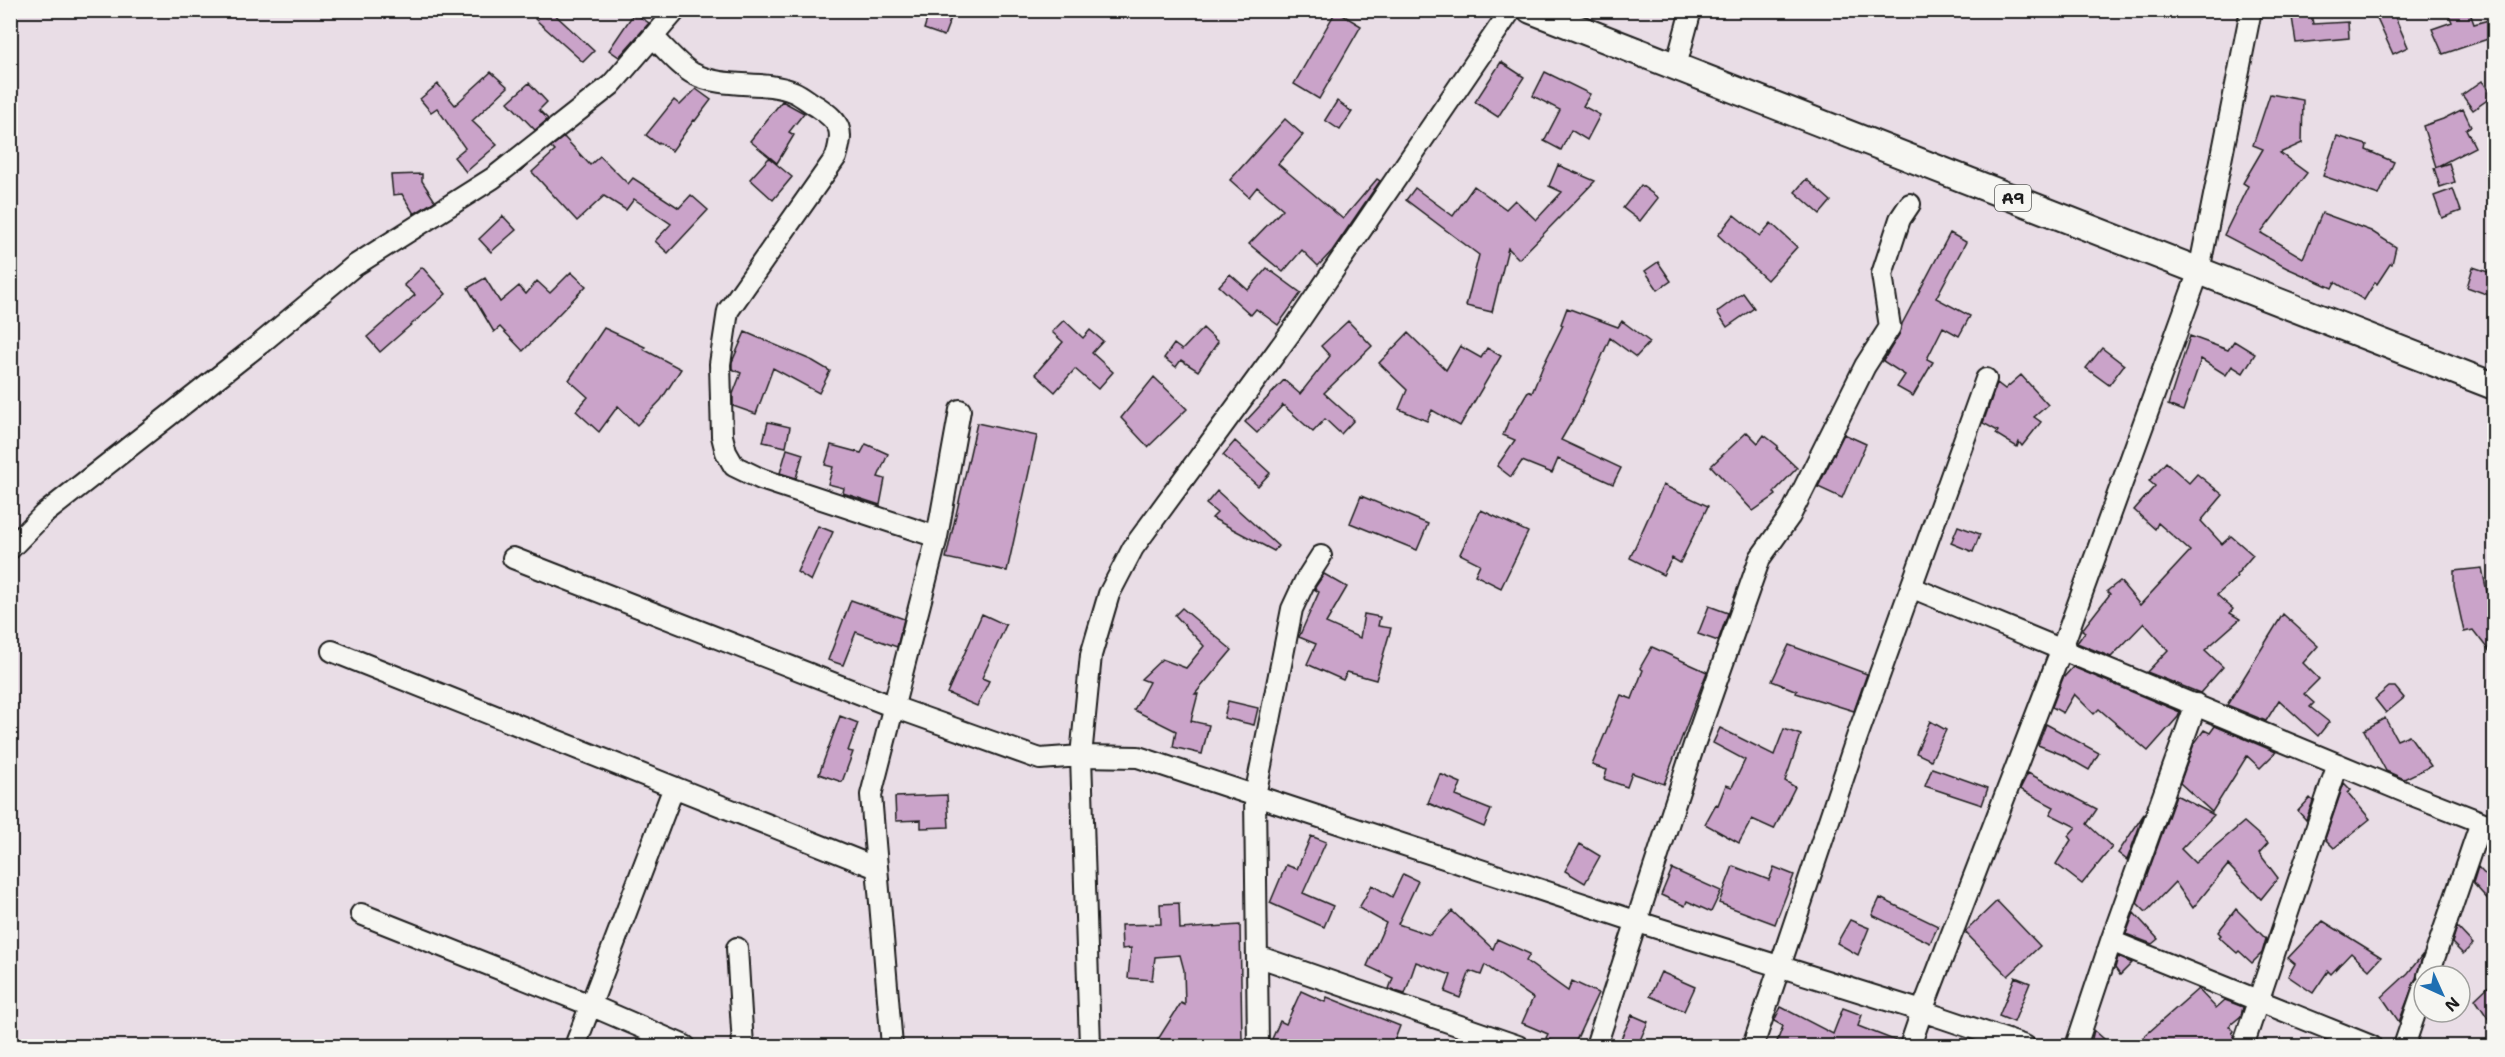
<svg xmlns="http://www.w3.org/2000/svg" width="2505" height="1057" font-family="'Shantell Sans',sans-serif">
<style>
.building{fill:#caa3c9;stroke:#1c1c1c;stroke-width:1.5}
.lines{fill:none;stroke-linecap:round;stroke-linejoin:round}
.minor-casing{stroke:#1c1c1c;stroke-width:24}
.major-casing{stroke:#1c1c1c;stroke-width:30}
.minor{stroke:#f6f6f2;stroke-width:20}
.major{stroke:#f6f6f2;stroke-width:26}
.labels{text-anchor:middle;stroke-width:5;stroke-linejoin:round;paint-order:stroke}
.shield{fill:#f6f6f2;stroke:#5d5d5c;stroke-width:1.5}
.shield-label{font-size:16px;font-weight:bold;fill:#1c1c1c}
</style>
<rect width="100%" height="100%" fill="#e9dde6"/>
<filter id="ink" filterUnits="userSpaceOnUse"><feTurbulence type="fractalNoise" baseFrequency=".0167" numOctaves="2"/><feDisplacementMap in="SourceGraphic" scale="12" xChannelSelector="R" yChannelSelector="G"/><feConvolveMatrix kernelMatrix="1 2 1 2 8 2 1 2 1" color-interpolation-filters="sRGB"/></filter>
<g filter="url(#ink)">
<path class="building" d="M543,10H550L594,51L583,62L535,19Z
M930,10H954L944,36L924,29Z
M2373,10H2392L2408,47L2393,54Z
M2447,10H2469L2474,24L2492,19L2494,37L2443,54L2432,29L2452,22Z
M1336,11L1361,26L1319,99L1294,84Z
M634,13L649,23L619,57L609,50Z
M2311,14L2313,24L2348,22L2349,38L2296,43L2292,17Z
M1501,62L1524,77L1498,117L1475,102Z
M491,72L508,87L472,121L497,145L466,172L454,157L465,148L437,108L431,112L420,99L438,84L455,105Z
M1545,72L1590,94L1583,106L1600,115L1587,140L1571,130L1561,150L1544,141L1560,110L1533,96Z
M2482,81L2493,96L2473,110L2462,95Z
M529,83L547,102L539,110L548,119L535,130L508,102Z
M696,89L711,100L695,121L694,120L672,151L659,142L658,144L646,135L674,100L680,105Z
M2270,94L2303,100L2302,143L2280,153L2307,173L2261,233L2303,258L2322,213L2371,231L2396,247L2392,264H2390L2377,284L2375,282L2364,300L2335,282L2332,288L2287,268L2224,235L2248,186L2243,183L2263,149L2253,145Z
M782,101L804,113L789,132L794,135L777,163L750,141Z
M1337,101L1352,112L1340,130L1325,120Z
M2463,109L2471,126L2466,129L2475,147L2436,167L2423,126L2443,119Z
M1285,119L1303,135L1278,164L1343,219L1377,179L1380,181L1332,251L1318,266L1302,250L1283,272L1249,244L1283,209L1257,187L1249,197L1230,180Z
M2337,136L2367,145L2366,150L2394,162L2379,195L2323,176Z
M564,137L590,165L600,156L628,184L633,178L679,208L691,195L708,210L668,253L655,241L671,224L634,199L626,210L604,196L577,221L532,172L555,151L551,147Z
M769,158L792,177L773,200L750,179Z
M2449,163L2455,182L2440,187L2434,168Z
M1558,165L1595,181L1519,259L1508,248L1492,312L1466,306L1479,255L1406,200L1415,188L1453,216L1474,186L1506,209L1515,200L1536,220L1562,192L1549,186Z
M422,174V181L435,201L414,214L402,194L393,195L391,175Z
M1806,179L1831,201L1820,214L1795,192Z
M1641,185L1658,198L1640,221L1623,208Z
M2453,189L2461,211L2442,218L2434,196Z
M1734,215L1760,236L1771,223L1797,247L1767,280L1718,235Z
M503,216L516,230L491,252L479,239Z
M1950,233L1966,242L1936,298L1970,316L1959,336L1943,327L1927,359L1933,362L1913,396L1897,387L1905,375L1883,361L1900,333L1902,324Z
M1658,262L1671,281L1658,290L1645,271Z
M422,267L446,294L380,352L367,337L415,295L404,285Z
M2473,267L2494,274V297L2467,287Z
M1267,268L1301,293L1278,325L1256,309L1251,315L1219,286L1230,274L1248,290Z
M571,272L586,286L523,351L500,327L494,332L468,288L485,278L500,302L519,286L526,294L537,281L550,293Z
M1743,293L1754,308L1727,327L1717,312Z
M1567,308L1618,327L1622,321L1650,342L1636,357L1610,338L1578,411L1561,440L1621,468L1613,484L1558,459L1552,473L1522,461L1511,477L1497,466L1515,440L1503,435L1509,420H1511L1528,391L1532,393L1543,366L1563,325L1561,324Z
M1064,320L1083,338L1090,330L1103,341L1092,353L1113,372L1098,389L1075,369L1055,392L1035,374L1063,342L1052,332Z
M1348,321L1372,346L1324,393L1354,420L1341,434L1325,419L1313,432L1283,405L1257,433L1245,422L1284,380L1300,394L1330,356L1321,346Z
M604,328L645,347L643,349L681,369L661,400L637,425L618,406L599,432L576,411L588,397L569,380Z
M1203,328L1218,342L1198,371L1181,360L1176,367L1164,358L1174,344L1182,350Z
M745,332L813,361L830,371L819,393L773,368L756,414L733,406V394L741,373L732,369V362Z
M1408,333L1446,370L1460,346L1481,358L1487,348L1501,356L1460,426L1432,410L1427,421L1399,409L1407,390L1379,363Z
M2190,336L2228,350L2234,341L2255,354L2243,373L2232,366L2226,375L2201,359L2183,411L2168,405Z
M2102,348L2124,365L2109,385L2086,368Z
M2021,375L2048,405L2034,417L2041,422L2022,446L2019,442L2017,447L1996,434L1998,431L1983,423L1997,383L2005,389Z
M1154,377L1187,409L1148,447L1121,418Z
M768,422L790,427L786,447L763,442Z
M977,423L1037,436L1007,571L946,558Z
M1747,432L1758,443L1764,435L1778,446L1777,449L1797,468L1774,492L1776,495L1753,511L1711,466Z
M1844,434L1866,444L1842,498L1818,487Z
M1235,441L1270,473L1258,486L1223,455Z
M866,444L888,454L878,477L885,479L880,505L843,493L844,488L828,484L833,467L825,465L831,445L861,453Z
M787,449L803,454L796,478L780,473Z
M2166,462L2189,483L2197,474L2223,495L2201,521L2222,544L2231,536L2253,555L2236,575L2237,577L2217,595L2233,609L2230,613L2240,619L2205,650L2223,667L2200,693L2147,672L2168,650L2144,623L2111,657L2077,643L2085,632L2082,630L2110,594L2107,591L2120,581L2140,605L2190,551L2158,523L2155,529L2134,510L2155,486L2149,481Z
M1663,485L1708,506L1680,563L1672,558L1663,575L1630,558Z
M1217,491L1278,546L1274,551L1212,518L1217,513L1206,504Z
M1361,496L1428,524L1417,550L1350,523Z
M1481,510L1528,532L1501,588L1475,575L1480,564L1460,554Z
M818,526L833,532L811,581L797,572Z
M1958,526L1980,534L1973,552L1951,543Z
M2482,568L2494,626V657L2473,630L2464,632L2454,586V571Z
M1324,574L1347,587L1326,623L1360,638L1364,614L1380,617L1378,626L1391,628L1376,680L1347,672L1343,680L1307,664L1316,644L1299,637L1319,592L1314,589Z
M851,600L904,619L897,647L856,632L843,665L828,660Z
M1709,606L1728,613L1718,641L1698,634Z
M1182,608L1232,650L1195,694H1198L1191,721L1209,725L1202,754L1173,747L1176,731L1134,710L1149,682L1141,679L1162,659L1186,668L1204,646L1175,615Z
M982,614L1006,625L982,678L989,681L977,706L947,693Z
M2283,614L2318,646L2303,663L2319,679L2304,694L2314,703L2310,707L2329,722L2318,736L2279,700L2266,721L2227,705Z
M1789,645L1867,674L1854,711L1796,693L1797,691L1772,681Z
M1652,647L1707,672L1664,784L1632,773L1627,787L1604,779L1607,770L1592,765L1621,695L1632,699L1643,670L1640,668Z
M2073,667L2180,712L2178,717L2148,751L2099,709L2094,714L2074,694L2063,713L2052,707L2063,678Z
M2389,687H2395L2404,698L2386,713L2375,699Z
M1228,701L1258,708L1254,725L1224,718Z
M840,716L858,723L848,751L853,752L842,782L819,774Z
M2385,718L2397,740L2409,735L2431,766L2404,779L2386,771L2364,730Z
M1930,721L1946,730L1931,760L1916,753Z
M2046,724L2099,753L2089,770L2063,755L2038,745Z
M2215,726L2276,752L2260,768L2247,756L2212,812L2180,783L2194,744L2204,730L2210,733Z
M1720,728L1774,755L1784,729L1801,735L1785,781L1795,787L1774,829L1752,819L1739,843L1705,824L1716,804L1718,805L1726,785L1732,787L1745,760L1713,743Z
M1932,768L1988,788L1982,805L1925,786Z
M2028,773L2097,809L2087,824L2112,847L2082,884L2056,864L2071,840L2068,836L2076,827L2050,814L2054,807L2020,789Z
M1440,774L1461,783L1456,796L1491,810L1484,827L1428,803Z
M2344,783L2351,790L2348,793L2370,819L2334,848L2325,839Z
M947,795L949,827L921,828V820L896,821L895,797Z
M2176,795L2214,815L2181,849L2195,863L2244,822L2268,843L2259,853L2278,878L2261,899L2228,865L2193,908L2175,882L2146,912L2137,903Z
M2310,798L2313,801L2306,820L2298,811Z
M2144,814L2127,860L2118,853Z
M1311,836L1326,842L1303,893L1333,906L1324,927L1270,903L1286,865L1297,869Z
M1580,844L1600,856L1585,883L1565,871Z
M1733,866L1769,880L1774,867L1794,875L1775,924L1719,903Z
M2478,867L2494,884V906L2473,883Z
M1672,869L1721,891L1711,912L1687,901L1685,906L1661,895Z
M1403,874L1418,881L1398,924L1430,935L1452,911L1493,949L1497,939L1530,954L1526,961L1568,991L1572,981L1598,993L1573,1047H1566L1546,1038L1548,1034L1522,1023L1533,998L1485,965L1481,975L1470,971L1460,998L1445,992L1451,975L1416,962L1405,994L1389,989L1393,978L1367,966L1386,923L1359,908L1372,885L1392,897Z
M1880,898L1938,926L1930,943L1872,915Z
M1997,901L2040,946L2008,976L1965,932Z
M1179,903L1180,929L1240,925L1242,1040L1155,1044L1181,1003L1185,1005L1184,970L1180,955L1155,957L1152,980L1128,978L1131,948L1122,949L1121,925L1161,924L1160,904Z
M2236,909L2266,939L2262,953L2252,963L2239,951L2237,953L2219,937L2221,935L2218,932Z
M2134,913L2158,939L2152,944L2126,934Z
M1850,920L1869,928L1858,955L1837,943Z
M2323,921L2381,957L2369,970L2351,953L2331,974L2328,971L2313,993L2288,976L2295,964L2288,958Z
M2457,927L2473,944L2463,954L2452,943Z
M2423,954L2416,978L2399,1022L2382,997L2408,973Z
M2118,957L2132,963L2120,975L2115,968Z
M1661,972L1695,987L1684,1011L1650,996Z
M2015,977L2030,983L2014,1022L1999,1016Z
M2494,981V1027L2475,999Z
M2198,989L2216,1008L2225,1000L2243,1007L2241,1016L2229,1026L2234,1031L2232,1033L2234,1036L2231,1047H2132Z
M1301,991L1325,1002L1327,997L1400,1026L1392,1047H1289L1272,1039L1280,1021L1286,1024Z
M1781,1007L1833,1034L1843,1008L1862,1015L1858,1026L1899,1042L1898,1047H1775L1783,1026L1774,1021Z
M1632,1015L1648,1022L1637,1047H1617Z
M2094,1030L2113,1047H2090Z"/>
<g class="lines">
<defs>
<path id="minor" d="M653,37C664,47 681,68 694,74C725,90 763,79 794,92C803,96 810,103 818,107C841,123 844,130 836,157L728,311L720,364L722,436L726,452L734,466L761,479L937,537
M1676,66L1691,10
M10,549L44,514L260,344L354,266L493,178L611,85L676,10
M513,558L894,707L1040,759L1081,756L1138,757L1638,922L1922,1011L2025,1046
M1913,588L2412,795L2494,827
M332,651L877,868
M361,914L590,1005L685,1046
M2111,941L2371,1046
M737,948L743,1046
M1257,956L1518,1046
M2428,976L2481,822
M575,1046L674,787
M892,1046L871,795L937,537L960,410
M1090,1046L1081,756L1091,655L1109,594L1133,548L1297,324L1511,10
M1258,1046L1255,796L1292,609L1305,581L1321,556
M1596,1046L1694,745L1760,558L1790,516L1865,366L1890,327L1882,274L1900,219L1910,204
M1753,1046L1857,737L1986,379
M1910,1046L1922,1011L2062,648L2199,271L2251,10
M2076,1046L2111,941L2196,704
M2243,1046L2338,764
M2404,1046L2424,987"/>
<path id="major" d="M1531,10L2494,386"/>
</defs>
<use href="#minor" class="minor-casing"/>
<use href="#major" class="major-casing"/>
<use href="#minor" class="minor"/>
<use href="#major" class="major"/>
</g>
</g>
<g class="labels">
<rect class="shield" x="1995" y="185" width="36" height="26" rx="4.5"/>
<g class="shield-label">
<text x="2013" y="204">A9</text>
</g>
</g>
<rect width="2505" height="1057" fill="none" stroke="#f6f6f2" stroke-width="36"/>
<rect x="18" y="18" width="2469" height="1021" fill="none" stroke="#1c1c1c" stroke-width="2" filter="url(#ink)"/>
<g transform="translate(2442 994) rotate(135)"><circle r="28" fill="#f6f6f2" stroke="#9f9f9c" stroke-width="1.5"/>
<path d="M0-4.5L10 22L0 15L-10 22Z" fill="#1f6fb2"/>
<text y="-9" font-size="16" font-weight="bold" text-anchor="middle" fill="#1c1c1c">N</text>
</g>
</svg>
